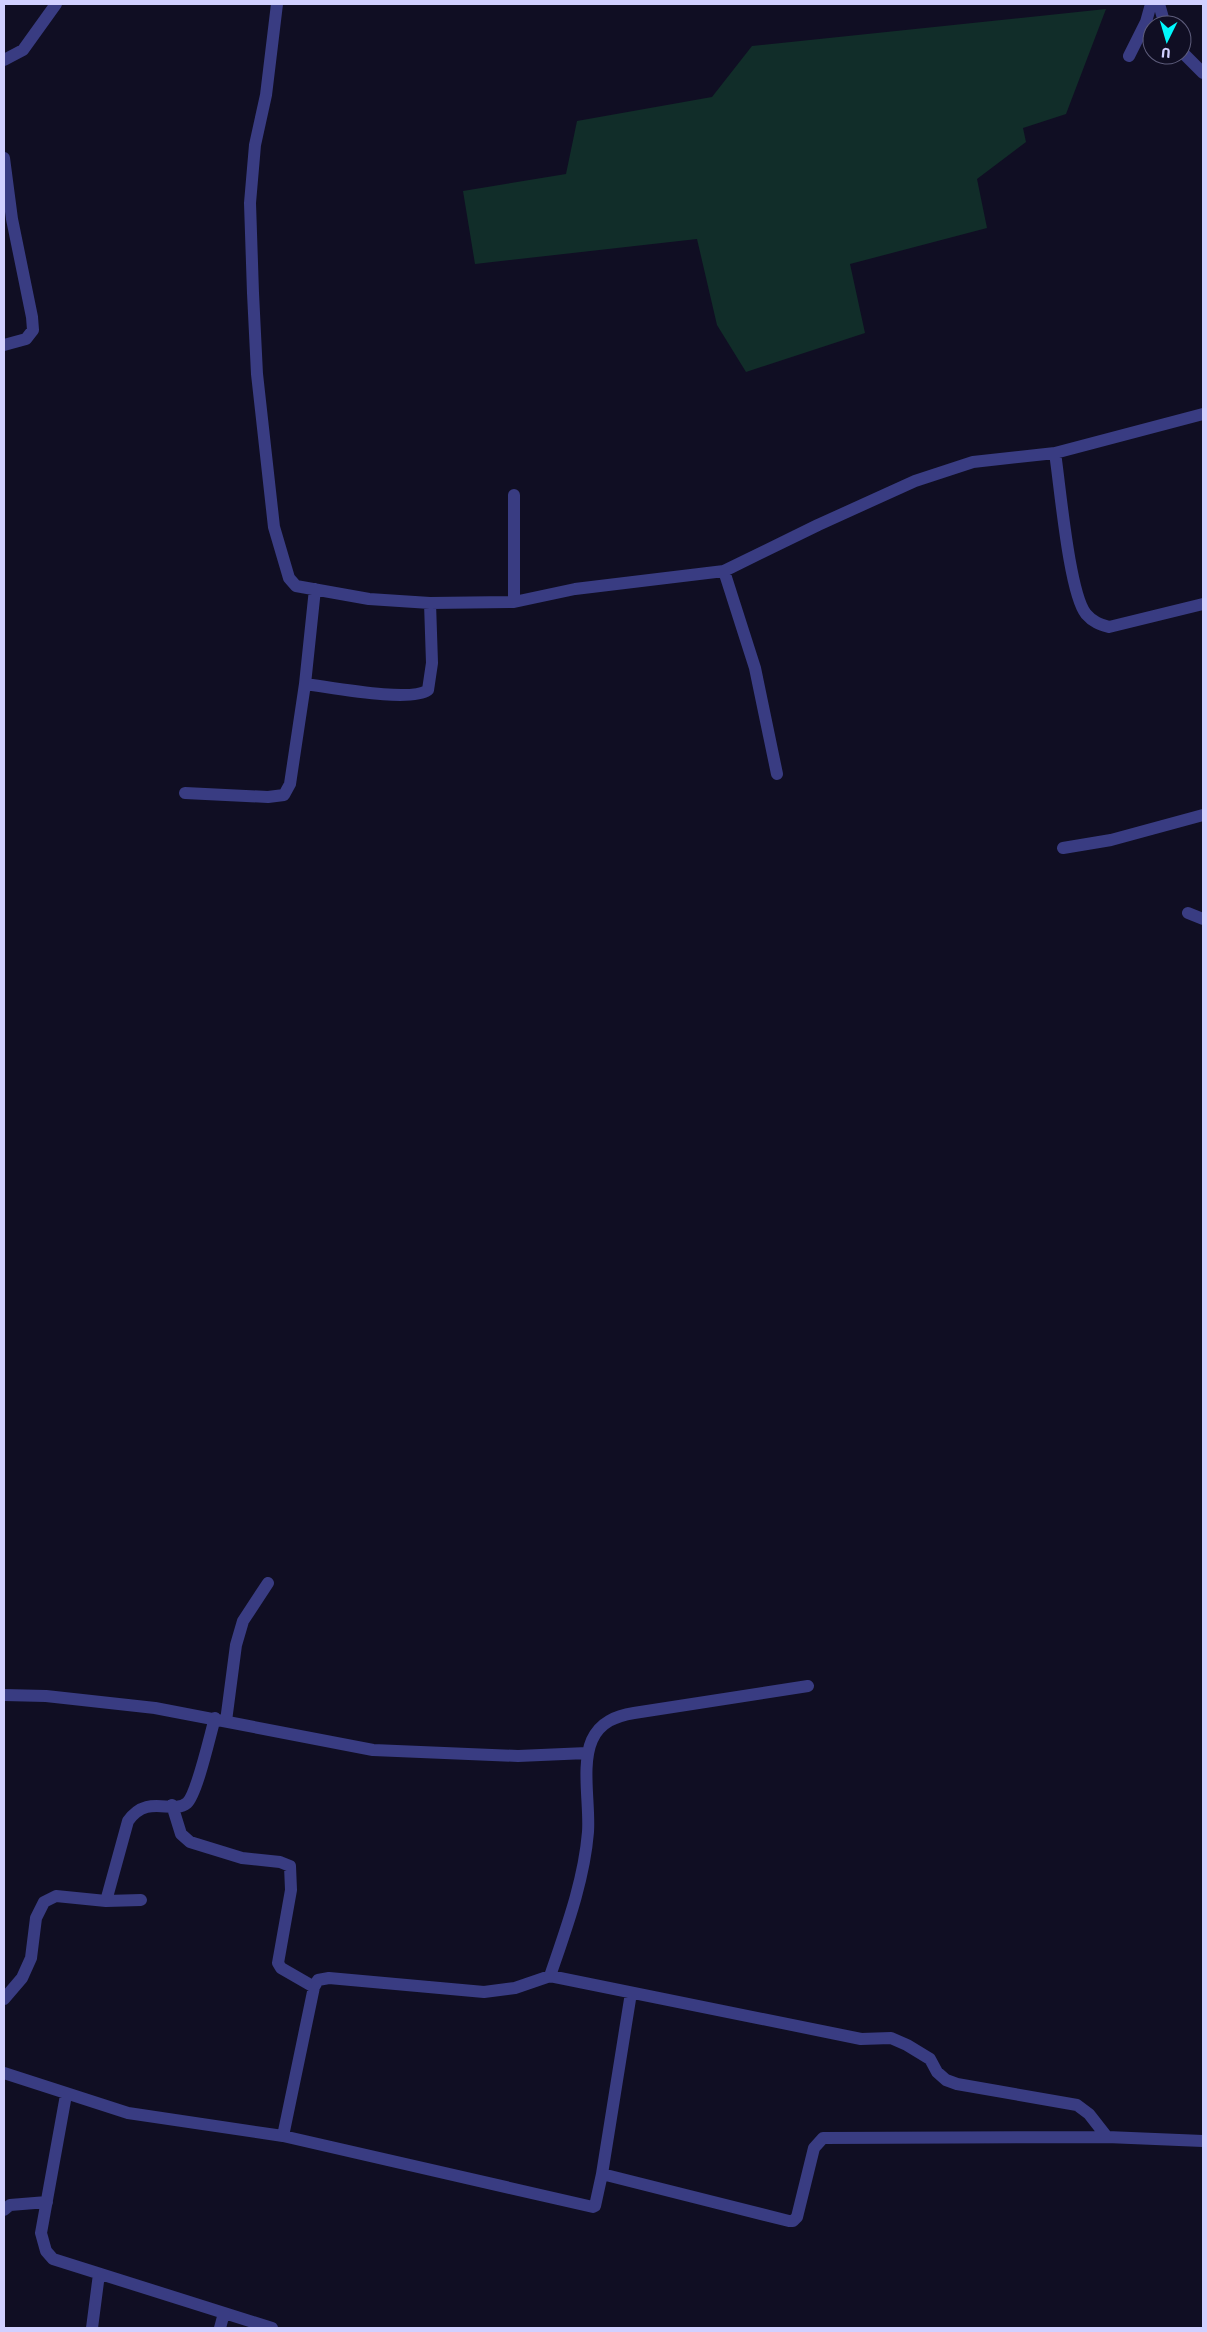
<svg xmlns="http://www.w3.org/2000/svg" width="1207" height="2332" font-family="Signika,sans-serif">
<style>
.green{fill:#112d29}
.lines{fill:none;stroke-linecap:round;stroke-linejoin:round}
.minor{stroke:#393c82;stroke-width:12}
</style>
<rect width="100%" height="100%" fill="#100e23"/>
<path class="green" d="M1106,9L1066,114L1023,128L1026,142L977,179L987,228L850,264L865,333L746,372L717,325L697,239L475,264L463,191L566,174L577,121L712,97L752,46Z"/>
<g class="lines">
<path class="minor" d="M277,4L266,95L255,145L250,203L253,293L257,374L274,527L289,578L296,586L369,599L430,603L514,602L575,589L724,571L818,525L915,481L973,462L1055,453L1203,414
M1159,4L1165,25
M1182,52L1203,73
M1129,56L1146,22L1151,4
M4,60L23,50L56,4
M4,158L12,219L32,317L33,330L26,339L4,345
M1055,453C1060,485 1069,593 1086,614C1093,622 1099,624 1109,627L1203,604
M724,571L755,668L777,774
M514,602V495
M305,684C330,687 410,703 428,690L432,663L430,603
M185,793L268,797L284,795L290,784L305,684L315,589
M1063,848L1111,840L1203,815
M1188,913L1203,919
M4,1695L46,1696L155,1708L373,1750L518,1756L587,1753
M226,1721L236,1645L243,1621L268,1583
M172,1805L181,1834L190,1842L242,1858L280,1862L290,1866L291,1890L278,1963L281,1968L314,1987
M106,1901L128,1821C148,1793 172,1815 187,1803C197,1794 210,1735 215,1718
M550,1976C566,1929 584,1881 588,1832C590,1805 581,1765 592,1740C600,1722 616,1716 634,1713L808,1686
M4,1999L22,1978L31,1958L36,1918L44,1902L56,1896L106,1901L141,1900
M4,2073L128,2113L283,2136L593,2207L595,2206L602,2174L789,2221H793L797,2217L814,2148L823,2138L1107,2137L1203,2141
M66,2095L41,2233L46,2251L53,2259L272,2328
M283,2136L314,1987L318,1980L329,1978L484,1992L515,1988L550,1976L861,2039L891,2038L907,2045L930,2059L937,2072L946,2080L957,2084L1077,2105L1089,2114L1107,2137
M602,2174L631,1993
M4,2210L10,2205L47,2202
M92,2328L99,2274
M220,2328L224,2313"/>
</g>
<rect width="1207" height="2332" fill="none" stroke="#d1d0ff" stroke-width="10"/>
<g transform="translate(1167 40) rotate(185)"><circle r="24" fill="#100e23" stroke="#5d5c7b"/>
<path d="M0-4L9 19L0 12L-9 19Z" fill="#00f7fb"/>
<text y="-8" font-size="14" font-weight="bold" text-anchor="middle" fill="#d1d0ff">U</text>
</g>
</svg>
